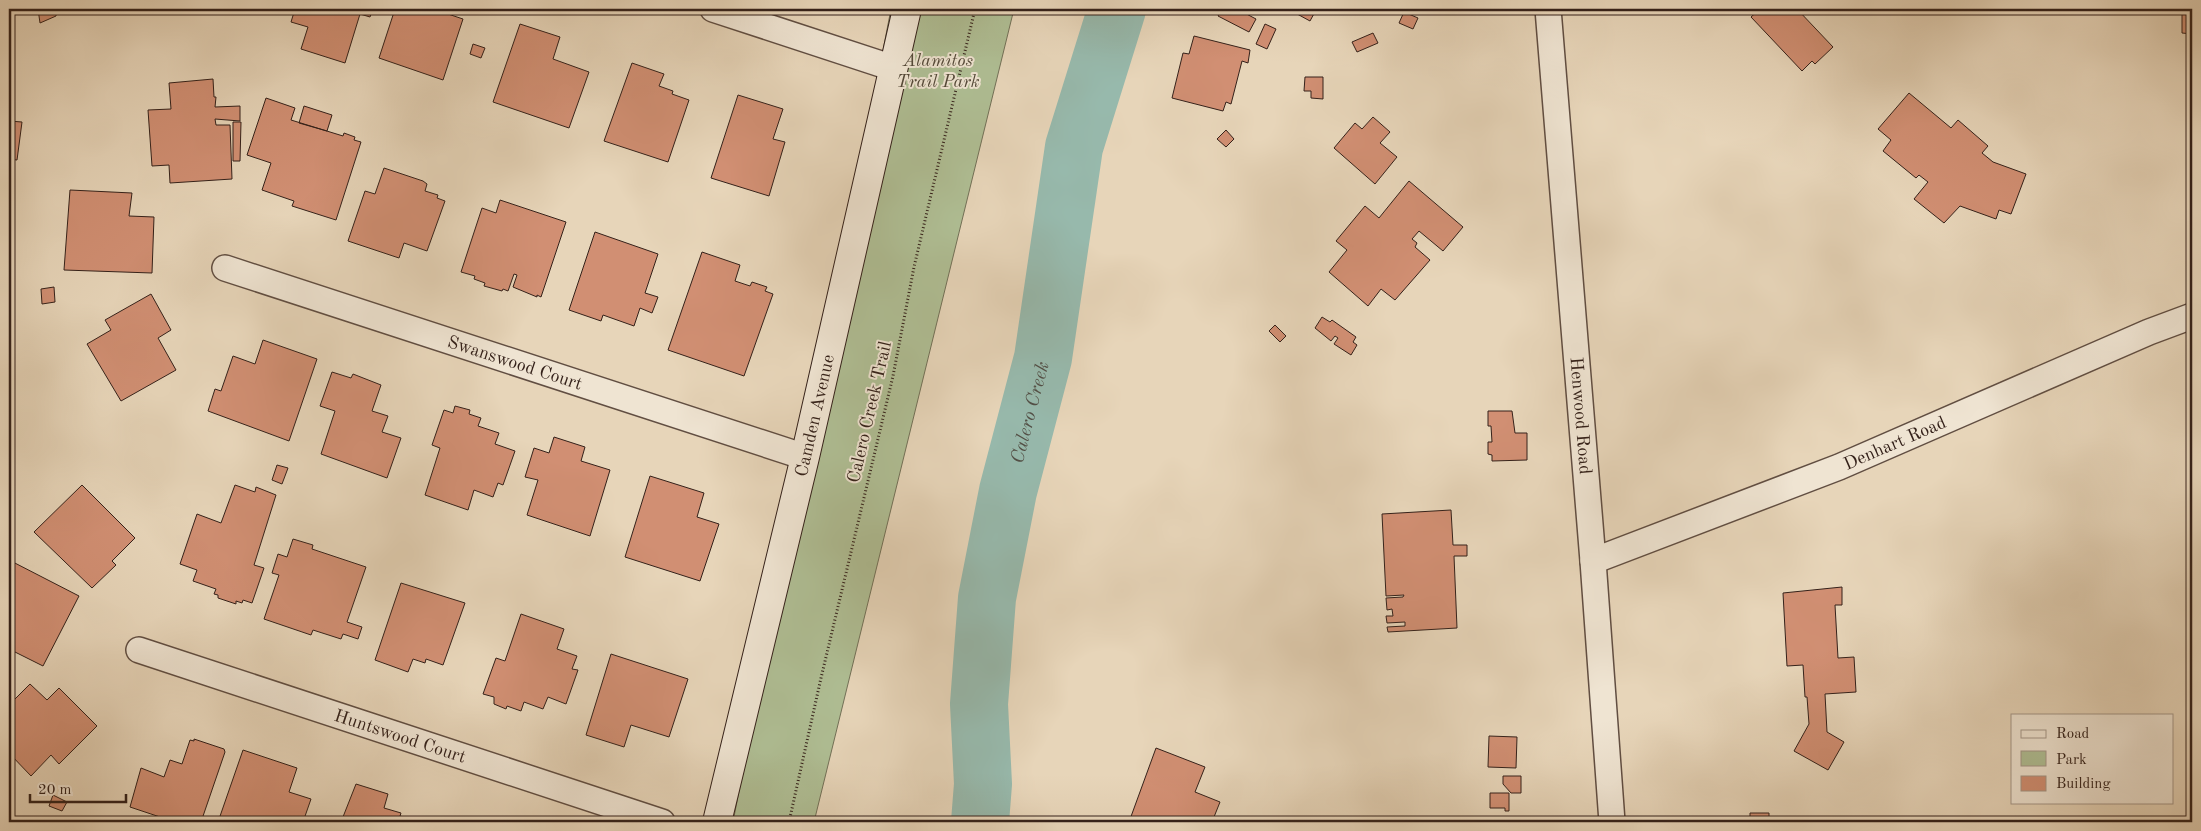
<svg xmlns="http://www.w3.org/2000/svg" width="2201" height="831" font-family="'Old Standard TT',serif">
<style>
.green{fill:#afbe94;stroke:#727057}
.lines{fill:none;stroke-linecap:round;stroke-linejoin:round}
.river{stroke:#97b9ac;stroke-width:58}
.building{fill:#d18f73;stroke:#34211a}
.street-casing{stroke:#614e42;stroke-width:28}
.secondary-casing{stroke:#34211a;stroke-width:30}
.path{stroke:#34211a;stroke-width:3;stroke-dasharray:1 2.5;stroke-linecap:butt}
.street{stroke:#efe4d2;stroke-width:25}
.secondary{stroke:#efe4d2;stroke-width:28}
.labels{text-anchor:middle;stroke-width:4;stroke-linejoin:round;paint-order:stroke}
.park-label{font-size:18px;font-style:italic;fill:#534838;stroke:#efe4d2}
.street-label{font-size:18px;fill:#34211a;stroke:#efe4d2}
.water-label{font-size:19px;font-style:italic;fill:#524f46;stroke:#efe4d2}
</style>
<rect width="100%" height="100%" fill="#e7d5b9"/>
<filter id="stains"><feTurbulence type="fractalNoise" baseFrequency=".004" numOctaves="4"/><feColorMatrix values="0 0 0 0 .2 0 0 0 0 .09 0 0 0 0 .02 0 0 0 .5 -.17"/></filter>
<radialGradient id="worn" r=".72"><stop offset=".6" stop-color="#630" stop-opacity="0"/><stop offset="1" stop-color="#630" stop-opacity=".3"/></radialGradient>
<path class="green" d="M891,9H1014L814,822H733Z"/>
<g class="lines">
<path class="river" id="s1" d="M980,822L983,784L979,704L987,598L1008,491L1043,358L1074,147L1117,9"/>
</g>
<path class="building" d="M38,9H57L56,16L40,23Z
M295,9H373L370,17L360,14L345,63L301,49L308,27L291,22Z
M395,9H445L449,10L448,14L463,19L443,80L379,58Z
M1222,9H1237L1256,19L1249,32L1218,16Z
M1288,9H1313L1316,10L1310,21Z
M1760,9H1797L1833,47L1815,64L1812,61L1802,71L1751,17Z
M2179,9H2192V34L2182,33V9Z
M1404,12L1418,18L1413,29L1399,23Z
M520,24L560,37L553,59L589,72L569,128L493,102Z
M1265,24L1276,29L1267,49L1256,44Z
M1373,33L1378,43L1357,52L1352,42Z
M1194,36L1250,50L1248,63L1242,61L1231,104L1226,102L1223,111L1172,98L1183,53L1189,54Z
M473,44L485,48L481,58L470,54Z
M632,63L664,74L659,86L673,91L672,94L689,100L668,162L604,141Z
M1305,77H1323V99L1311,98V91H1304Z
M213,79L214,97H216L215,107L240,106V121L215,119L216,125H230L232,179L170,183L169,165L152,166L148,110L171,109L169,83Z
M1909,93L1951,128L1958,120L1988,146L1982,153L1993,162L2026,174L2011,214L1999,210L1996,219L1960,206L1944,223L1914,199L1928,182L1919,175L1916,178L1883,151L1891,140L1878,129Z
M738,95L783,109L773,139L785,142L769,196L711,178Z
M266,98L295,108L291,120L343,136L344,133L355,137L354,140L361,142L336,220L292,206L294,201L262,190L271,163L247,155Z
M304,106L332,115L327,131L299,123Z
M1373,117L1390,132L1380,143L1397,157L1375,184L1334,148L1355,123L1362,129Z
M9,121L22,122L17,160L9,159Z
M233,122H241L240,161H233Z
M1226,130L1234,139L1226,147L1217,139Z
M384,168L423,181L427,184L425,191L438,195L437,198L445,201L427,251L404,243L399,258L348,241L365,191L375,194Z
M1409,181L1463,227L1443,251L1419,231L1412,239L1417,243L1415,247L1430,260L1395,300L1381,289L1368,306L1329,272L1347,250L1336,241L1365,206L1379,218Z
M70,190L132,193L129,216L154,217L152,273L64,270Z
M500,200L566,222L541,297L537,295V297L513,287L517,275L514,274L508,291L503,289L502,291L484,286L485,283L474,279L475,276L461,272L482,208L496,213Z
M595,232L658,254L645,293L658,297L652,313L640,308L634,326L603,315L601,321L569,310Z
M702,252L740,265L735,281L750,286L752,282L767,287L765,291L773,294L744,376L668,350Z
M54,287L55,302L42,304L41,289Z
M151,294L171,330L158,338L176,370L121,401L87,344L111,330L105,320Z
M1322,317L1330,322L1332,320L1356,337L1353,342L1357,345L1351,355L1334,344L1338,338L1335,336L1331,341L1315,328Z
M1275,325L1286,336L1280,342L1269,331Z
M263,340L317,359L289,441L208,411L215,389L221,391L233,356L255,364Z
M332,372L351,378L353,374L381,385L372,411L388,416L382,432L401,438L387,478L321,454L335,411L320,406Z
M455,406L470,410L469,414L481,418L478,426L499,433L495,444L515,451L503,485L498,483L493,497L474,490L468,510L425,495L440,448L432,445L444,410L453,413Z
M1488,411H1512L1515,433H1527V460L1492,461V455L1488,454V442H1492L1491,426H1488Z
M554,437L585,447L581,461L610,470L590,536L527,515L538,480L525,477L534,448L549,453Z
M277,465L288,468L282,484L272,480Z
M650,476L704,493L697,517L719,524L700,581L625,557Z
M82,485L135,538L112,561L116,565L92,588L34,532Z
M235,485L255,492L256,487L276,495L254,565L264,568L252,603L243,600L242,603L236,601V604L218,598V595L214,594L216,589L193,581L197,570L180,564L197,514L221,523Z
M1451,510L1453,545H1467V556H1454L1457,628L1388,632L1387,627L1405,626V622L1387,623L1386,616H1393L1392,609L1387,610L1386,598L1403,597L1404,595L1386,596L1382,514Z
M293,539L313,545L312,549L366,567L347,622L362,627L358,639L343,634L341,639L313,630L311,635L264,619L279,575L272,573L278,554L287,557Z
M9,560L79,596L43,666L9,649Z
M401,583L465,603L443,665L426,659L425,663L413,659L408,672L375,660Z
M1842,587V605H1835L1838,658L1854,657L1856,692L1825,694L1827,732L1844,742L1828,770L1794,751L1809,724L1807,697H1805L1803,665L1787,666L1783,593Z
M521,614L564,629L557,649L577,656L572,669L578,670L566,704L548,697L543,709L524,702L521,711L507,706L506,709L494,704V697L483,694L496,658L505,661Z
M611,654L688,679L669,737L631,725L624,747L586,735Z
M30,684L47,700L59,688L97,726L59,764L51,755L31,776L9,753V705Z
M1489,736L1517,737L1516,768L1488,767Z
M194,739L224,749L225,752L201,822H175L130,807L141,768L164,777L170,760L182,764L190,740L194,741Z
M1156,748L1205,767L1195,792L1220,802L1212,822H1129Z
M243,750L297,768L289,792L311,799L303,822H218Z
M1503,776H1521V793H1511L1503,784Z
M356,784L388,794L384,808L401,813L400,816L414,820L413,822H341Z
M1490,793H1509V811H1505V808H1490Z
M53,795L67,802L62,811L49,806Z
M1750,813H1769V822H1750Z"/>
<g class="lines">
<defs>
<g id="street">
<path d="M713,9L893,68"/>
<path id="s2" d="M1548,9L1593,561L1612,822"/>
<path id="s3" d="M225,268L805,457"/>
<path id="s4" d="M1593,561L1839,467L2149,332L2192,316"/>
<path id="s5" d="M139,650L662,822"/>
</g>
<g id="secondary">
<path id="s6" d="M717,822L805,457L907,9"/>
</g>
</defs>
<use href="#street" class="street-casing"/>
<use href="#secondary" class="secondary-casing"/>
<path class="path" d="M789,822L821,678L893,376L914,267L975,9"/>
<use href="#street" class="street"/>
<use href="#secondary" class="secondary"/>
</g>
<g class="labels">
<g class="park-label">
<text x="938" y="66">Alamitos<tspan x="938" dy="21">Trail Park</tspan></text>
</g>
<g class="street-label">
<text dy="6" stroke="none"><textPath href="#s3" startOffset="305">Swanswood Court</textPath></text>
<text transform="translate(869 412) rotate(-77)" y="6">Calero Creek Trail</text>
<text dy="6" stroke="none"><textPath href="#s2" startOffset="408">Henwood Road</textPath></text>
<text dy="6" stroke="none"><textPath href="#s6" startOffset="418">Camden Avenue</textPath></text>
<text dy="6" stroke="none"><textPath href="#s4" startOffset="324">Denhart Road</textPath></text>
<text dy="6" stroke="none"><textPath href="#s5" startOffset="275">Huntswood Court</textPath></text>
</g>
<g class="water-label">
<text dy="7" stroke="none"><textPath href="#s1" startOffset="415">Calero Creek</textPath></text>
</g>
</g>
<rect width="2201" height="831" fill="none" stroke="#e7d5b9" stroke-width="30"/>
<rect x="10" y="10" width="2181" height="811" fill="none" stroke="#34211a" stroke-width="2.5"/>
<rect x="15" y="15" width="2171" height="801" fill="none" stroke="#34211a"/>
<rect x="2011" y="714" width="162" height="90" fill="#efe4d2" stroke="#a49688"/>
<rect x="2021" y="730" width="25" height="8" fill="#efe4d2" stroke="#a49688"/>
<text x="2056" y="738" font-size="15" fill="#34211a">Road</text>
<rect x="2021" y="751" width="25" height="15" fill="#afbe94" stroke="#a49688"/>
<text x="2056" y="764" font-size="15" fill="#34211a">Park</text>
<rect x="2021" y="776" width="25" height="15" fill="#d18f73" stroke="#a49688"/>
<text x="2056" y="788" font-size="15" fill="#34211a">Building</text>
<path d="M30 794v8h96v-8" fill="none" stroke="#34211a" stroke-width="2.5"/>
<text x="38" y="794" font-size="15" fill="#34211a" stroke="#efe4d2" stroke-width="4" paint-order="stroke">20 m</text>
<rect width="100%" height="100%" filter="url(#stains)"/>
<rect width="100%" height="100%" fill="url(#worn)"/>
</svg>
